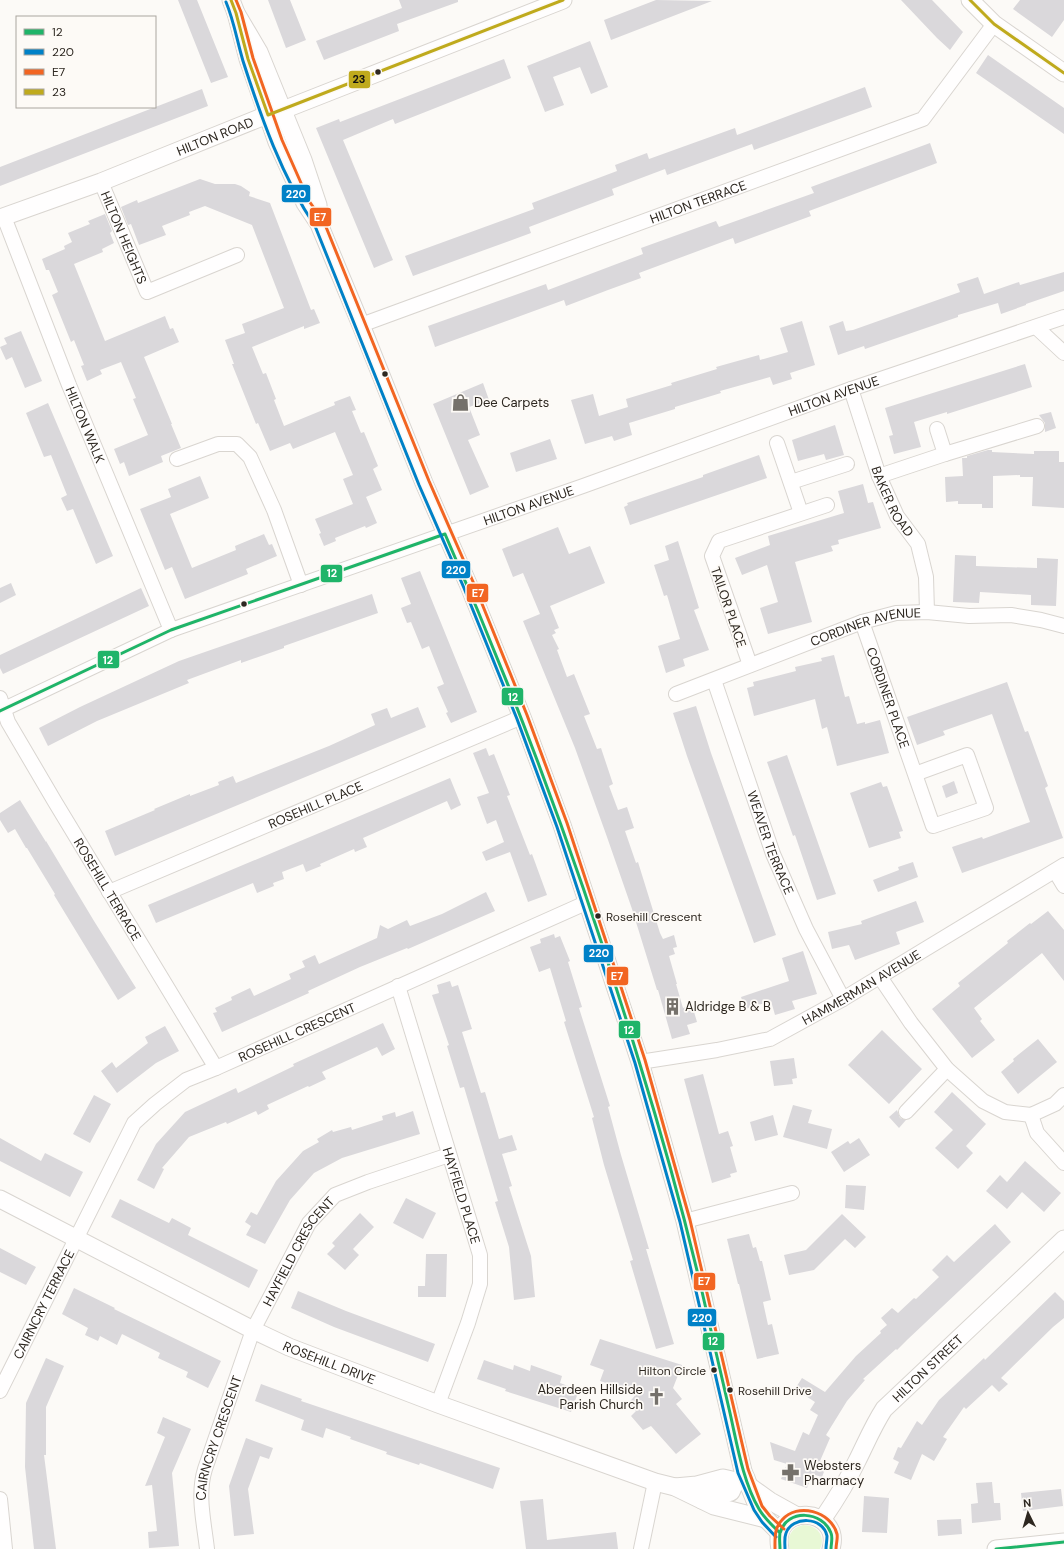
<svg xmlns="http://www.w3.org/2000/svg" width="1064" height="1549" font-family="'DM Sans',sans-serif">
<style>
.green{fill:#e8f8d5}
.building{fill:#dad8db}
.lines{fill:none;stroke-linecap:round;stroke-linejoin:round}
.minor-casing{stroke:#d9d5d0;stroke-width:16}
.tertiary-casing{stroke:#d9d5d0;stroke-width:19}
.minor{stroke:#fffefe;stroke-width:14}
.tertiary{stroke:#fffefe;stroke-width:17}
.bus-1-casing{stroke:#fdfaf6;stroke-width:6}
.bus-2-casing{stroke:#fdfaf6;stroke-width:6}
.bus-3-casing{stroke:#fdfaf6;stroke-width:6}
.bus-4-casing{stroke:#fdfaf6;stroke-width:6}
.bus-1{stroke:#1fb469;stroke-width:3}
.bus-2{stroke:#0081c7;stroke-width:3}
.bus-3{stroke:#f26522;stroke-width:3}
.bus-4{stroke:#bfaa1d;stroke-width:3}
.bus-dot{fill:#2d2720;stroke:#fdfaf6;stroke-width:1.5}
.labels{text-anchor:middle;stroke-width:3.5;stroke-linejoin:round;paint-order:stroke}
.bus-label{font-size:12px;fill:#2d2720;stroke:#fdfaf6;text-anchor:start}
.street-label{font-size:13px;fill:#2d2720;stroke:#fdfaf6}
.poi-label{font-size:13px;fill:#2d2720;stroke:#fdfaf6;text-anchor:start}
.line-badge{stroke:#fdfaf6;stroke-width:1.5}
.badge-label{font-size:11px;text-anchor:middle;font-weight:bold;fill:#fff}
.pale-badge-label{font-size:11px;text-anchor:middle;font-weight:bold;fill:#111}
</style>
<rect width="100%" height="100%" fill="#fcfaf7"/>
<path class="green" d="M803,1525C817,1525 826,1536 820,1549H790C786,1537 791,1528 803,1525Z"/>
<path class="building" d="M178,0H197L228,77L211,83Z
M268,0H290L306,40L286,48Z
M399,0H458V2L397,24L399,31L324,60L316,41L402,8Z
M656,0L712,1L611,40L604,20Z
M901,0H932L963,32L950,50L937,38Z
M1020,0H1064V20L1052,37L1013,9Z
M590,41L608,87L591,94L580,67L553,77L564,105L545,112L527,66Z
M988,55L1064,108V134L976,73Z
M504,59L511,78L395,124L393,119L343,140L393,260L374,268L316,128L339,119L340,122Z
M865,87L872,107L754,150L752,144L667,175L665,169L612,189L614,195L529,227L531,233L413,276L405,256L534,209L532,203L617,171L615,165L647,153L649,159L735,128L737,135Z
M202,89L208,106L0,186V167Z
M930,143L937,163L809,211L811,216L735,244L733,238L639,273L641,278L608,290L566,306L564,300L435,347L428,326L546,284L548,290L643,254L641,248L716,221L719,227L814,193L811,187Z
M200,179L215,184H235L241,186L250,192L249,196L270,203L311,310L314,309L320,323L304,329V326L252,347L263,374L266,373L276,399L274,400L284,426L335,405L334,402L350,396L356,410L352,411L361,433L364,432L378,466L373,469L382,490L366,497L377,523L366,528L365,526L335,538L336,541L324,546L319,534L321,533L315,519L353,504L343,479L353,475L335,432L293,449L290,443L270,451L258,423L256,424L232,364H234L225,340L245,333L242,324L284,308L252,225L205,206L189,212L190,215L162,226L166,235L139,245L131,224L128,225L121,207L137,200L138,203Z
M105,214L112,231L110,233L114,243L102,249L103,252L74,264L105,341L165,316L170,329L173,328L179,342L144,357L172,424H171L181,448L161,456L163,462L129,476L124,462L120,464L114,449L148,435L133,399L136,398L121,362L100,370L102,374L87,381L81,366L84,365L74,340L71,342L52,295L58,292L49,270H46L42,259L65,249L64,246L72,242L68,233L90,224L88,221Z
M1064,272V291L1026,304V305L1001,314L998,303L958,315V317L865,349L864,346L838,355L829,326L843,321L846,331L853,330L960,292L957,284L978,277L984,294L1019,282L1020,285Z
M802,321L815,365L790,373L792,379L773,385L770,377L720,391L721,393L675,407V409L629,423L632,435L614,441L612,436L585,444L571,400L593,394L599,416L628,407L626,399L672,385L671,383L717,369L716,367L759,355L760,360L788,352L780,328Z
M21,331L42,381L25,388L12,357L6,360L0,347L7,344L4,338Z
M1025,364L1032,387L947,414V412L914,422L921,447L894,454L889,436L893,435L885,408Z
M483,383L489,400L469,407L480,435L468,440L489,487L470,495L433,404Z
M48,403L113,556L96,564L73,509L67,511L61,498L67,495L51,455L44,457L26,413Z
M1051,412L1056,428L1045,432V423L1039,415Z
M835,425L844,455L826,460L824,454L798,461L792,440Z
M550,439L557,459L516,472L510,453Z
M988,450H992V452L1034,454V451H1059V462H1064V508L1032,506L1033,477H1020V475L993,476V508H982V504H958V501L946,502L945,477L963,476L962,458H967V456Z
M759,455L767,478L630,525L624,507L628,505L627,503L703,477V475Z
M200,476L209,498L170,514L192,568L236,550L235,546L264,534L269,545L272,544L277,556L246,569L248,574L185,599L172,567L165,570L140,509L171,497L168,489Z
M863,484L868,503L873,502L881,528L838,540L839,544L831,546L833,551L795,562L812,622L768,634L760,608L778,602L767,565L742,575L735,558L770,545L768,536L844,513L838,491Z
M558,527L569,554L590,546L605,583L550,606L559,628L554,630L556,633L552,635L559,649L557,650L567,677L574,674L590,714L584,716L597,749L601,748L613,784L609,786L618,810L627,807L634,828L625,831L636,863L638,862L660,933L663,939L674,935L677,947L673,948L675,954L669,956L677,984H676L683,1008L692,1005L697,1022L687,1025L690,1034L672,1039L658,990H657L632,909L607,837L575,748L523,621L540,614L523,573L513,577L502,549Z
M678,541L699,608L694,610L709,650L683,659L685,666L666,673L658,646L680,639L667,595L664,596L654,565L669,560L665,546Z
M955,555L976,556V566L1037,568V558L1058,559L1056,606L1031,605V595L980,592L979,603L953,602Z
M420,571L477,712L451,723L446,713L448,712L437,687L444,684L429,646L422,649L411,622L407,623L401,608L411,604L401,578Z
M11,583L16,595L0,603V588Z
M141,588L149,606L3,674L0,668V655Z
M372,594L378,613L284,646V648L241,663V660L187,680L189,683L97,721L48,746L39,728L80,707L179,661Z
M834,655L845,697L849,696L857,724L865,722V724L880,720L889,753L837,766L827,727L822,729L815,699L754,716L747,688L754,686L753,682L796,671L795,667L822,661L821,658Z
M1007,682L1025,732L1028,731L1048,786L1045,788L1063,838L962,873L952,847L982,837L983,839L1030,822L992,714L943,731L945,735L917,745L907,717Z
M696,706L711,753L776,935L754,943L687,756L673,713Z
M418,707L426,727L115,856L105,831L155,810L154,809L190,794V796L219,785L218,782L233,776L236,783L329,746L375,725L371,714L387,708L391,718Z
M486,748L489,756L494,754L510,795L507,796L530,855L532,854L547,895L528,902L510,852L486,861L482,852L504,842L496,820L487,824L477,797L489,793L473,753Z
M787,755L836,894L817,900L795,835L793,836L767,762Z
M450,778L461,805L451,810L447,801L363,838L367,847L355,852L354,849L320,864L321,866L306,872L303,864L282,872L284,879L273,883L274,886L257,893L253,883L156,923L148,905Z
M954,781L958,793L946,798L942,786Z
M881,782L883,787L887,786L903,831L899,832L901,838L869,848L850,793Z
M20,800L46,842V841L94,921L136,988L118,1000L54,895L55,894L27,848H26L15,829L8,833L0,820V813Z
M913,862L918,877L878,892L873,880L899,870L898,867Z
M486,892L495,911L408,949L407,948L360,967L308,991L309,993L222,1032L213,1013L217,1012L215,1008L232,1000L231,997L250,988L254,996L291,979L289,974L305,967L302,961L315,955L319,964L377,938L380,925L388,929L407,920L410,926L442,914Z
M916,901L924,922L896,932L900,944L855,960L849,945L832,949L828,932L862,924L861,921Z
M1048,911L1064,930V981L1042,953L974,1008L982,1019L980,1021L995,1040L972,1058L932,1009L960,986L958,983L1008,943L1007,941L1030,923L1031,924Z
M554,934L555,938L560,936L570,961L568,962L582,1007L579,1008L610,1106L608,1107L621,1155L649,1249H646L674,1344L656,1349L630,1261L633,1260L604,1165L592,1118L594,1117L564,1022L566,1021L550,968L539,972L530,947L541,943L540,939Z
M803,951L817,994L792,1001L795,1009L775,1015L771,1001L745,1009L741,997L789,981L782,958Z
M450,981L452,987L458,985L472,1029L462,1032L481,1093L485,1092L499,1139L512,1135L517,1150L502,1154L512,1186L509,1187L531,1256L535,1297L514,1300L509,1247L495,1202L498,1201L464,1087L460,1088L447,1046L449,1045L432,995L439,993L437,985Z
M383,1023L395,1049L382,1056L377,1047L322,1072L326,1079L309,1087L308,1086L267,1105L269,1109L258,1115L256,1111L227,1124L226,1122L189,1137L162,1168L164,1169L154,1189L137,1180L156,1144L185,1112L236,1088L238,1093L294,1066L293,1064Z
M165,1026L179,1051L156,1063L117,1093L101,1071L112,1062L116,1068L148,1043L145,1037Z
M882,1030L922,1069L889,1104L848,1065Z
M1038,1039L1057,1062L1018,1094L1001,1072L1014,1061L1013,1059Z
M794,1058L797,1078L792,1079L793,1084L774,1086L770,1061Z
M703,1074L719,1134L728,1131L733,1146L730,1147L737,1172L730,1174L731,1177L712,1183L684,1079Z
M952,1092L986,1124L966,1146L973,1153L958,1169L935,1148L953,1130L934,1112Z
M94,1095L111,1104L90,1143L73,1134Z
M793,1105L812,1110L808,1123L832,1129L827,1149L783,1137Z
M897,1110L900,1118L906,1120L899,1128L889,1117Z
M413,1111L420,1134L342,1158L314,1173L290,1200L265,1244L246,1235L251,1226L245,1222L251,1212L257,1215L276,1181L303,1151L319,1142L317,1139L332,1130L333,1132L351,1127L352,1130L383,1120L382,1116L395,1112L396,1117Z
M773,1115L778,1135L755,1141L750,1122Z
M0,1138L41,1161L45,1153L83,1172L70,1197L0,1161Z
M859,1138L870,1155L844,1172L831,1152L848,1141L850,1144Z
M1025,1161L1061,1193L1044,1212L1022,1192L1007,1209L986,1191L1000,1175L1007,1182Z
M846,1185L866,1186L864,1210L845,1208Z
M406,1198L436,1213L423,1239L393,1223Z
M120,1199L169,1223L172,1218L191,1228L188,1235L258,1270L249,1288L111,1217Z
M360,1213L374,1227L353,1249L359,1255L345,1270L327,1254L335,1246L332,1243Z
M842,1214L866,1237L855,1248L845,1239L814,1270L789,1275L784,1255L806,1250Z
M995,1224L1011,1242L907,1340L897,1350L896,1349L863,1379L865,1380L847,1401L826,1435L830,1438L820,1461L827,1464L822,1477L812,1474L807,1488L781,1479L787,1464L774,1460L770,1442L795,1451L803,1432L809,1435L818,1415L810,1410L815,1402L795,1389L802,1378L825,1392L856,1356L881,1333L880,1331L887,1325L881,1318L892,1308L898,1313L914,1298L916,1299L939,1277L932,1270L947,1255L954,1262Z
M749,1234L753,1248L756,1247L760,1261H762L771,1300L763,1302L768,1325L772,1324L779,1354L757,1359L739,1284H738L727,1239Z
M0,1248L36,1267L26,1285L0,1272Z
M426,1254H447L446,1297H418V1286H425Z
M74,1288L115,1308L114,1309L221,1361L208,1388L186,1377L188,1372L158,1358L160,1353L122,1334L117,1345L100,1336L98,1341L85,1335L88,1328L62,1314Z
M298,1291L346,1311L435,1344L428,1362L334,1327L291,1308Z
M1055,1292L1064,1301V1318L1053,1327L1001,1378L1008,1384L999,1392L992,1385L966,1409L964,1407L943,1437L947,1439L934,1461L922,1454L911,1480L894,1473L899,1462L893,1459L898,1447L901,1448L917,1421L922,1425L939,1400L984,1358L985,1360Z
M600,1339L682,1365L673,1388L682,1399L676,1404L701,1434L676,1454L651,1426L643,1430L631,1416L636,1411L628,1404L637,1393L600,1381L604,1370L590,1365Z
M46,1358L64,1366L46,1407V1455H44L56,1549H34L25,1467L26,1403Z
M484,1360L513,1370L514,1365L530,1371L531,1365L562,1376L560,1383L579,1390L571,1412L505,1391L506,1389L477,1379Z
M261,1384L302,1399L301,1401L500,1468L493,1489L420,1463L419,1465L386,1454L387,1452L350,1439L351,1437L326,1428L323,1438L301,1430L304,1420L255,1401Z
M163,1417L191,1429L172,1473L179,1546L149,1548L148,1532L157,1531L152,1485L145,1486L165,1437L157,1433Z
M246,1438L273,1448L269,1459L260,1456L248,1489L254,1534L234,1536L229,1486Z
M992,1482L994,1503H1000L1001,1520L972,1523L971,1504L978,1503L976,1483Z
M1061,1489L1063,1506L1023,1511L1021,1493Z
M864,1496L889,1498L887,1533L862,1532Z
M543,1499L547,1540L616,1532L618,1549H526L520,1501Z
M961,1519L962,1534L938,1536L937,1520Z"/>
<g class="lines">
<defs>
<g id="minor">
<path id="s1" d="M101,182L147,292L237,255"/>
<path id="s2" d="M4,217L69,385L171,630"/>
<path id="s3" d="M361,325L923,119L994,24"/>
<path d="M1036,327L1064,353"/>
<path id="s4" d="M851,389L879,476L897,516L918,544L926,577L927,612"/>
<path d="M937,429L945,454"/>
<path d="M777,443L801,513"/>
<path d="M177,459L218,444H237L250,457L274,510L301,585"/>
<path d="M879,476L945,454L1037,426"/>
<path d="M791,482L847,464"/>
<path id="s5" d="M862,622L933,826L986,808L967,755L915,774"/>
<path d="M750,665L712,556L719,541L827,505"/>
<path id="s6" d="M714,680L773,854L806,929L843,999"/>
<path id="s7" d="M676,694L862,622L896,613L927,612L969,616L1011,615L1041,620L1064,626"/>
<path id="s8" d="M0,698L8,722L55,802L216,1068"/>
<path id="s9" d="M0,711L171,630L583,486L851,389L1064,317"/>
<path d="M1055,871L1064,886"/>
<path id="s10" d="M109,892L522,717"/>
<path d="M880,977L911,1023L947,1069L983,1101L1005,1112L1031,1115L1055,1104L1064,1095"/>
<path id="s11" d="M398,986L480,1255V1284L468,1323L438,1404"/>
<path id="s12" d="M640,1062L717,1050L770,1039L843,999L1064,865"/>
<path d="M906,1112L947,1069"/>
<path d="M1031,1115L1037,1133L1064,1163"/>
<path d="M685,1221L792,1193"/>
<path id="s13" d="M0,1391L134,1123L155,1104L186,1080L216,1068L588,902"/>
<path d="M0,1499L5,1549"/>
<path id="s14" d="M207,1549C204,1522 197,1495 205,1469L253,1330L309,1223L335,1195L368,1182L449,1155"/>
<path d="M641,1549L655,1482"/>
</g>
<g id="tertiary">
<path d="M231,0L236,13L259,52L303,160L318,205L319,221"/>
<path d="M970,0L994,24L1064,73"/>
<path d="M236,13L248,59L277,142L305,203L319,224L361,325L424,483L469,586L522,717L562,825L640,1062L685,1221L743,1471L758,1508L766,1519L780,1533"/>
<path id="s15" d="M0,218L101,182L262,117L283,110L563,0"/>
<path id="s16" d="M0,1199L253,1330L289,1347L438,1404L655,1482L675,1487L714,1506L766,1519"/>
<path d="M749,1486L770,1501L797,1516"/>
<path d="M675,1487L697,1485L723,1478L736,1481L746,1478"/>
<path d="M702,1500L731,1492L736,1481"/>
<path id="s17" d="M822,1520C835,1501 847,1482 857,1461C866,1443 873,1426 884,1409L1064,1239"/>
<path d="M780,1549C770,1501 843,1507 831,1549"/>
<path d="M996,1549L1064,1542"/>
</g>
</defs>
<use href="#minor" class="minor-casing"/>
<use href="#tertiary" class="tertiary-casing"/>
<use href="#minor" class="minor"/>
<use href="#tertiary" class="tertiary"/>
<defs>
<path id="bus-1" d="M445,534C520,705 584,879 638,1058C661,1132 682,1207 700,1283C710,1326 720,1370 730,1413C737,1444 743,1482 759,1509C764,1518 773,1526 780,1533
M0,711L171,630L445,534
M780,1549C780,1544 779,1538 780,1533C787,1508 823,1511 831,1533C833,1538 831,1544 831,1549
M996,1549L1064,1542"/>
<path id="bus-2" d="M226,2C234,21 237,41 243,61C261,117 282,177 315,226L419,485L464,588L517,719L557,827L635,1063L680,1222L738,1473L754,1510L762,1522L776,1537
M785,1549C785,1544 784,1538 786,1533C792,1516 823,1516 827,1536C827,1540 826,1545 826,1549"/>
<path id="bus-3" d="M236,0L241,12L253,58L282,140L309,201L324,222L429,481L474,584L527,715L567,823L645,1060L690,1220L748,1469L762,1506L770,1516L784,1529
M775,1549C775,1539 774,1528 782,1520C797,1502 831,1511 837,1534C838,1538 836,1544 836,1549"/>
<path id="bus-4" d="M231,0L236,13L248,59L268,115L563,0
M970,0L994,24L1064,73"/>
</defs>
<use href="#bus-1" class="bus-1-casing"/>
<use href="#bus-2" class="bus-2-casing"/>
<use href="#bus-3" class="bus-3-casing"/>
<use href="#bus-4" class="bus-4-casing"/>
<use href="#bus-1" class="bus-1"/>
<use href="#bus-2" class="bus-2"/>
<use href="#bus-3" class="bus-3"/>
<use href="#bus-4" class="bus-4"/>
</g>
<defs>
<symbol id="shop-bare" viewBox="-9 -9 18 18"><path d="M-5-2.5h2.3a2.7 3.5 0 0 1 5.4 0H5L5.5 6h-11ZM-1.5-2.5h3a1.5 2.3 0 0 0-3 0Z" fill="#75716b" stroke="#fdfaf6" stroke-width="2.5" paint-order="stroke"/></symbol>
<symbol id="building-bare" viewBox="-9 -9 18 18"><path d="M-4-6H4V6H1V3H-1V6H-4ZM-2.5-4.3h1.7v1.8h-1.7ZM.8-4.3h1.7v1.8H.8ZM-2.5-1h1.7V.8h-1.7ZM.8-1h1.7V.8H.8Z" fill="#75716b" stroke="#fdfaf6" stroke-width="2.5" paint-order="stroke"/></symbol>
<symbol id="church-bare" viewBox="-9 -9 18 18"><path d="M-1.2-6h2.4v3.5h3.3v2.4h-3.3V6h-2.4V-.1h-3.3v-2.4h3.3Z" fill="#75716b" stroke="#fdfaf6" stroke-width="2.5" paint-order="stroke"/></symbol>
<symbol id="pharmacy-bare" viewBox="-9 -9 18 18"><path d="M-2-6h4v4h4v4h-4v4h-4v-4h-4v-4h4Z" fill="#75716b" stroke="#fdfaf6" stroke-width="2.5" paint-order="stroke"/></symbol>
</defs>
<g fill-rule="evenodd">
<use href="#shop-bare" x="448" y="390" width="25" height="25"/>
<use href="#building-bare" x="660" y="994" width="25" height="25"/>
<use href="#church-bare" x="644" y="1384" width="25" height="25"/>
<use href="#pharmacy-bare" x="778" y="1460" width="25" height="25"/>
</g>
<g class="bus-dot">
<circle cx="378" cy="72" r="3.5"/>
<circle cx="385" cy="374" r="3.5"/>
<circle cx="244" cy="604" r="3.5"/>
<circle cx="598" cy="916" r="3.5"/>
<circle cx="714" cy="1370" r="3.5"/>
<circle cx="730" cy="1390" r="3.5"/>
</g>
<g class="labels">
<g class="bus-label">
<text x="606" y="921">Rosehill Crescent</text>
<text x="706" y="1375" text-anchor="end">Hilton Circle</text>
<text x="738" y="1395">Rosehill Drive</text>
</g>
<g class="street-label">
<text dy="5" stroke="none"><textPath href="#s15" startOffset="230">HILTON ROAD</textPath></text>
<text dy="5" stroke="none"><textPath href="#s3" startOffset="359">HILTON TERRACE</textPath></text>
<text dy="5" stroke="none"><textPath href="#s1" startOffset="60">HILTON HEIGHTS</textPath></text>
<text dy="5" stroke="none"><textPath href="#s9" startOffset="892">HILTON AVENUE</textPath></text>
<text dy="5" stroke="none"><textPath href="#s2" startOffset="223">HILTON WALK</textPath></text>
<text dy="5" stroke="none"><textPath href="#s4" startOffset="120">BAKER ROAD</textPath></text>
<text dy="5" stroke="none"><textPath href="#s9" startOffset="568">HILTON AVENUE</textPath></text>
<text transform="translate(729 607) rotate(71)" y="5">TAILOR PLACE</text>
<text dy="5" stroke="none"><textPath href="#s7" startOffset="202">CORDINER AVENUE</textPath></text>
<text dy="5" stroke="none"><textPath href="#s5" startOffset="80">CORDINER PLACE</textPath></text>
<text dy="5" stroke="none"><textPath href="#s10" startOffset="224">ROSEHILL PLACE</textPath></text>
<text dy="5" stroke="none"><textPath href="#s6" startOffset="172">WEAVER TERRACE</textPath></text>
<text dy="5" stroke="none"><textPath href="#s8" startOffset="220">ROSEHILL TERRACE</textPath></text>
<text dy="5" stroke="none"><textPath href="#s12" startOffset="237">HAMMERMAN AVENUE</textPath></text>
<text dy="5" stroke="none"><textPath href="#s13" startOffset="488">ROSEHILL CRESCENT</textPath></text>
<text dy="5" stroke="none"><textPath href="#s11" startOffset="219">HAYFIELD PLACE</textPath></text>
<text dy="5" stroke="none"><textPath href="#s14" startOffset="319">HAYFIELD CRESCENT</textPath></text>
<text dy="5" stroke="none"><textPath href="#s13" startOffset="97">CAIRNCRY TERRACE</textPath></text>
<text dy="5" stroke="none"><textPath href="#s16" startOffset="368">ROSEHILL DRIVE</textPath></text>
<text dy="5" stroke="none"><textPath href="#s17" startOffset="187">HILTON STREET</textPath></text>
<text dy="5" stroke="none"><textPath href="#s14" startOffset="114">CAIRNCRY CRESCENT</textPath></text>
</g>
<g class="poi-label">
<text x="474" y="407">Dee Carpets</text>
<text x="685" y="1011">Aldridge B &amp; B</text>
<text x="643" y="1394" text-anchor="end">Aberdeen Hillside<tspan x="643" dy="15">Parish Church</tspan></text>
<text x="804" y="1470">Websters<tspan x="804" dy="15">Pharmacy</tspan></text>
</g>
</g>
<g class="line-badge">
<rect x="348" y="70" width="23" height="19" rx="4" fill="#bfaa1d"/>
<rect x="281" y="184" width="30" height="19" rx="4" fill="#0081c7"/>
<rect x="309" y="207" width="23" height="20" rx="4" fill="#f26522"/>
<rect x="441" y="560" width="30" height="19" rx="4" fill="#0081c7"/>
<rect x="320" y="564" width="23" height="19" rx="4" fill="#1fb469"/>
<rect x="466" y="583" width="23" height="20" rx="4" fill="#f26522"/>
<rect x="97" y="650" width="23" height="19" rx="4" fill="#1fb469"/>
<rect x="501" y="687" width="23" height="19" rx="4" fill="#1fb469"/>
<rect x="583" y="944" width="31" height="19" rx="4" fill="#0081c7"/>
<rect x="606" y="966" width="23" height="20" rx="4" fill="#f26522"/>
<rect x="618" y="1020" width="23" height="19" rx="4" fill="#1fb469"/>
<rect x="693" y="1272" width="23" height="19" rx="4" fill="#f26522"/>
<rect x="687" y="1308" width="30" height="19" rx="4" fill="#0081c7"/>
<rect x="702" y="1332" width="23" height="19" rx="4" fill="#1fb469"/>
</g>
<g class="badge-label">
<text x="296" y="198">220</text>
<text x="320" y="221">E7</text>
<text x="456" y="574">220</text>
<text x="332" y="577">12</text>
<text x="478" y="597">E7</text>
<text x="108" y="664">12</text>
<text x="513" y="701">12</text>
<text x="599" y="957">220</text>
<text x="617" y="980">E7</text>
<text x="629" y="1034">12</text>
<text x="704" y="1285">E7</text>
<text x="702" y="1322">220</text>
<text x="713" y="1345">12</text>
</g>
<g class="pale-badge-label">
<text x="359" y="83">23</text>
</g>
<rect x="16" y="16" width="140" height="92" fill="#fdfaf6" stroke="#aaa6a0"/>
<rect x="24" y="29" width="20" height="6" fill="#1fb469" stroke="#aaa6a0"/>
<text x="52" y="36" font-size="12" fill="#2d2720">12</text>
<rect x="24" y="49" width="20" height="6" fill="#0081c7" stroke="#aaa6a0"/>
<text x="52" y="56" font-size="12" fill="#2d2720">220</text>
<rect x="24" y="69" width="20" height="6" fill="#f26522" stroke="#aaa6a0"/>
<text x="52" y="76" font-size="12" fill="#2d2720">E7</text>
<rect x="24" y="89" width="20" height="6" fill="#bfaa1d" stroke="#aaa6a0"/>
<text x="52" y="96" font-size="12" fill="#2d2720">23</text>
<g transform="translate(1028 1513) rotate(355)" stroke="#fdfaf6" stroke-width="3" paint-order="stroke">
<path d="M0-3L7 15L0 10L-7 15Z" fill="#2d2720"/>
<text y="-6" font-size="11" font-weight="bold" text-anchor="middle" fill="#2d2720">N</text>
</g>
</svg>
